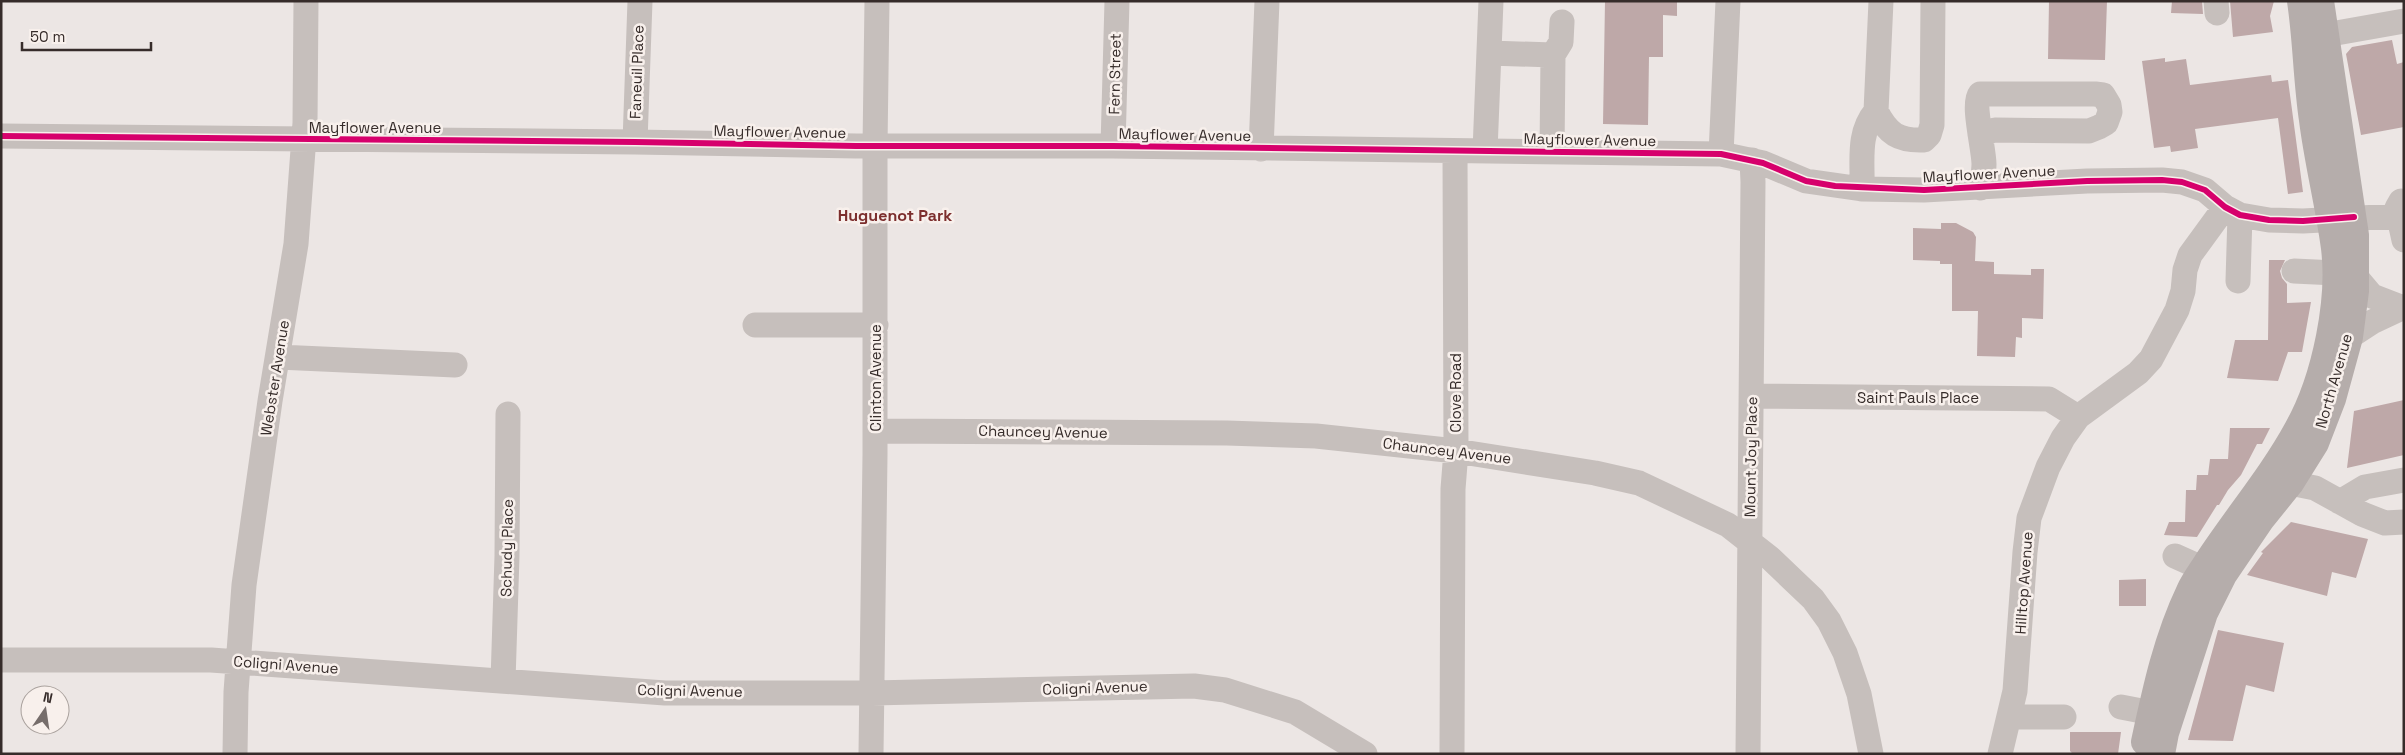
<svg xmlns="http://www.w3.org/2000/svg" width="2405" height="755" font-family="'Space Grotesk',sans-serif">
<style>
.building{fill:#bea8a8}
.lines{fill:none;stroke-linecap:round;stroke-linejoin:round}
.minor{stroke:#c6bfbc;stroke-width:25}
.major{stroke:#b5adab;stroke-width:28}
.cycleway-casing{stroke:#f8f0ec;stroke-width:9}
.cycleway{stroke:#d6006c;stroke-width:6}
.labels{text-anchor:middle;stroke-width:5;stroke-linejoin:round;paint-order:stroke}
.street-label{font-size:15px;fill:#362c2a;stroke:#f8f0ec}
.neighbourhood-label{font-size:16px;font-weight:bold;fill:#7c2e2d;stroke:#f8f0ec}
</style>
<rect width="100%" height="100%" fill="#ece6e4"/>
<path class="building" d="M1605,1H1677V16L1663,15V57H1649L1648,125L1603,124Z
M2049,1H2107L2105,60L2048,59Z
M2172,1H2202L2203,14L2171,13Z
M2230,1H2274L2270,16L2273,32L2233,37Z
M2392,40L2397,64L2404,62V127L2361,135L2346,54L2352,47Z
M2165,58V62L2186,59L2190,85L2271,75L2272,82L2288,80L2303,192L2288,194L2278,118L2195,129L2198,148L2171,152L2170,146L2154,148L2142,61Z
M1941,223H1956L1973,232L1976,237L1975,261L1994,262V274L2031,275V269H2044L2043,319L2022,318V338L2016,337L2015,357L1977,356L1978,311H1952V264H1940V261L1913,260V228L1941,229Z
M2269,260H2285L2280,271L2282,278L2287,284V303L2311,302L2302,352H2288L2278,381L2227,378L2235,340H2268Z
M2404,400V455L2347,468L2354,411Z
M2230,428H2270L2262,444H2257L2241,475L2228,490L2219,505H2217L2197,537L2164,535L2169,522H2185L2186,490H2196L2197,475H2208L2210,459H2228Z
M2291,522L2368,539L2356,578L2332,572L2327,596L2247,575L2263,553L2261,552Z
M2146,579V606H2119V580Z
M2218,630L2284,643L2274,692L2246,685L2233,741L2188,740Z
M2070,732H2121L2118,754H2073L2070,751Z"/>
<g class="lines">
<path class="minor" d="M2216,1L2217,13
M2306,36L2325,35L2404,21
M1489,53L1553,55L1552,152
M1553,55L1561,42L1562,22
M1876,111C1888,134 1898,141 1924,140L1929,135L1932,125L1933,1
M1980,134L1995,130L2089,131L2099,127L2106,123L2110,112L2109,105L2103,95L2095,94H1980C1972,104 1984,149 1984,164C1984,172 1982,180 1981,188
M1,136L635,142L856,146H1113L1721,154L1763,163L1806,181L1862,189L1924,190L2087,181L2162,180L2182,182L2205,190L2225,207L2240,215L2269,220L2303,221L2398,216
M635,142L640,1
M1113,146L1117,1
M1261,149L1267,1
M1485,151L1491,1
M1721,154L1728,1
M1862,189C1863,160 1857,134 1876,111L1881,1
M2401,201L2397,208L2404,240
M2294,271L2336,273
M2356,277L2372,296L2401,307
M2238,281L2240,215
M755,325H876
M2349,337L2372,322L2404,307
M278,357L455,365
M1753,396L2049,399L2078,417
M875,431L1227,433L1316,436L1456,451L1595,473L1639,483L1728,525L1770,558L1813,599L1829,621L1845,653L1859,694L1871,754
M2274,471L2290,483L2315,488L2362,514L2385,523L2404,522
M2340,502L2365,487L2404,480
M2175,556L2204,569
M1,660H211L665,693H872L1194,686L1225,690L1295,712L1365,754
M503,681L507,556L508,414
M2121,707L2152,713
M2010,717H2064
M235,754L236,692L244,585L270,401L296,244L305,123L306,1
M871,754L875,455V146L877,1
M1452,754L1453,489L1456,451L1455,152
M1748,754C1748,563 1753,372 1753,182L1752,160
M2000,754L2015,691L2025,552L2029,518L2048,467L2063,438L2078,417L2138,373L2151,359L2177,310L2183,291L2185,270L2190,255L2225,207"/>
<path class="major" d="M2145,742C2156,691 2167,639 2190,591C2195,580 2203,570 2209,560C2238,516 2273,475 2298,429C2326,379 2343,297 2334,241C2328,200 2318,160 2313,120C2307,80 2307,41 2301,1
M2161,754L2165,733L2204,613L2223,575L2261,519L2290,483L2315,443L2332,399L2349,337L2355,291V235L2320,1"/>
<defs>
<path id="cycleway" d="M1,136L635,142L856,146H1113L1721,154L1763,163L1806,181L1835,186L1924,190L2087,181L2162,180L2182,182L2205,190L2225,207L2240,215L2269,220L2303,221L2354,217"/>
</defs>
<use href="#cycleway" class="cycleway-casing"/>
<use href="#cycleway" class="cycleway"/>
</g>
<g class="labels">
<g class="street-label">
<text transform="translate(637 72) rotate(-88)" y="5">Faneuil Place</text>
<text transform="translate(1115 74) rotate(-89)" y="5">Fern Street</text>
<text x="375" y="133">Mayflower Avenue</text>
<text transform="translate(780 132) rotate(1)" y="5">Mayflower Avenue</text>
<text transform="translate(1185 135) rotate(1)" y="5">Mayflower Avenue</text>
<text transform="translate(1590 140) rotate(1)" y="5">Mayflower Avenue</text>
<text transform="translate(1989 174) rotate(-3)" y="5">Mayflower Avenue</text>
<text transform="translate(275 378) rotate(-81)" y="5">Webster Avenue</text>
<text transform="translate(876 378) rotate(-90)" y="5">Clinton Avenue</text>
<text transform="translate(2334 381) rotate(-74)" y="5">North Avenue</text>
<text transform="translate(1456 393) rotate(-90)" y="5">Clove Road</text>
<text x="1918" y="403">Saint Pauls Place</text>
<text transform="translate(1043 432) rotate(1)" y="5">Chauncey Avenue</text>
<text transform="translate(1447 451) rotate(7)" y="5">Chauncey Avenue</text>
<text transform="translate(1751 457) rotate(-89)" y="5">Mount Joy Place</text>
<text transform="translate(507 548) rotate(-89)" y="5">Schudy Place</text>
<text transform="translate(2024 583) rotate(-86)" y="5">Hilltop Avenue</text>
<text transform="translate(286 665) rotate(4)" y="5">Coligni Avenue</text>
<text transform="translate(1095 688) rotate(-2)" y="5">Coligni Avenue</text>
<text transform="translate(690 691) rotate(1)" y="5">Coligni Avenue</text>
</g>
<g class="neighbourhood-label">
<text x="895" y="221">Huguenot Park</text>
</g>
</g>
<rect width="2405" height="755" fill="none" stroke="#362c2a" stroke-width="5"/>
<g transform="translate(45 710) rotate(13)"><circle r="24" fill="#f8f0ec" stroke="#aaa29e"/>
<path d="M0-4L9 19L0 12L-9 19Z" fill="#766d6b"/>
<text y="-8" font-size="14" font-weight="bold" text-anchor="middle" fill="#362c2a">N</text>
</g>
<path d="M22 42v8h129v-8" fill="none" stroke="#362c2a" stroke-width="2.5"/>
<text x="30" y="42" font-size="15" fill="#362c2a" stroke="#f8f0ec" stroke-width="4" paint-order="stroke">50 m</text>
</svg>
